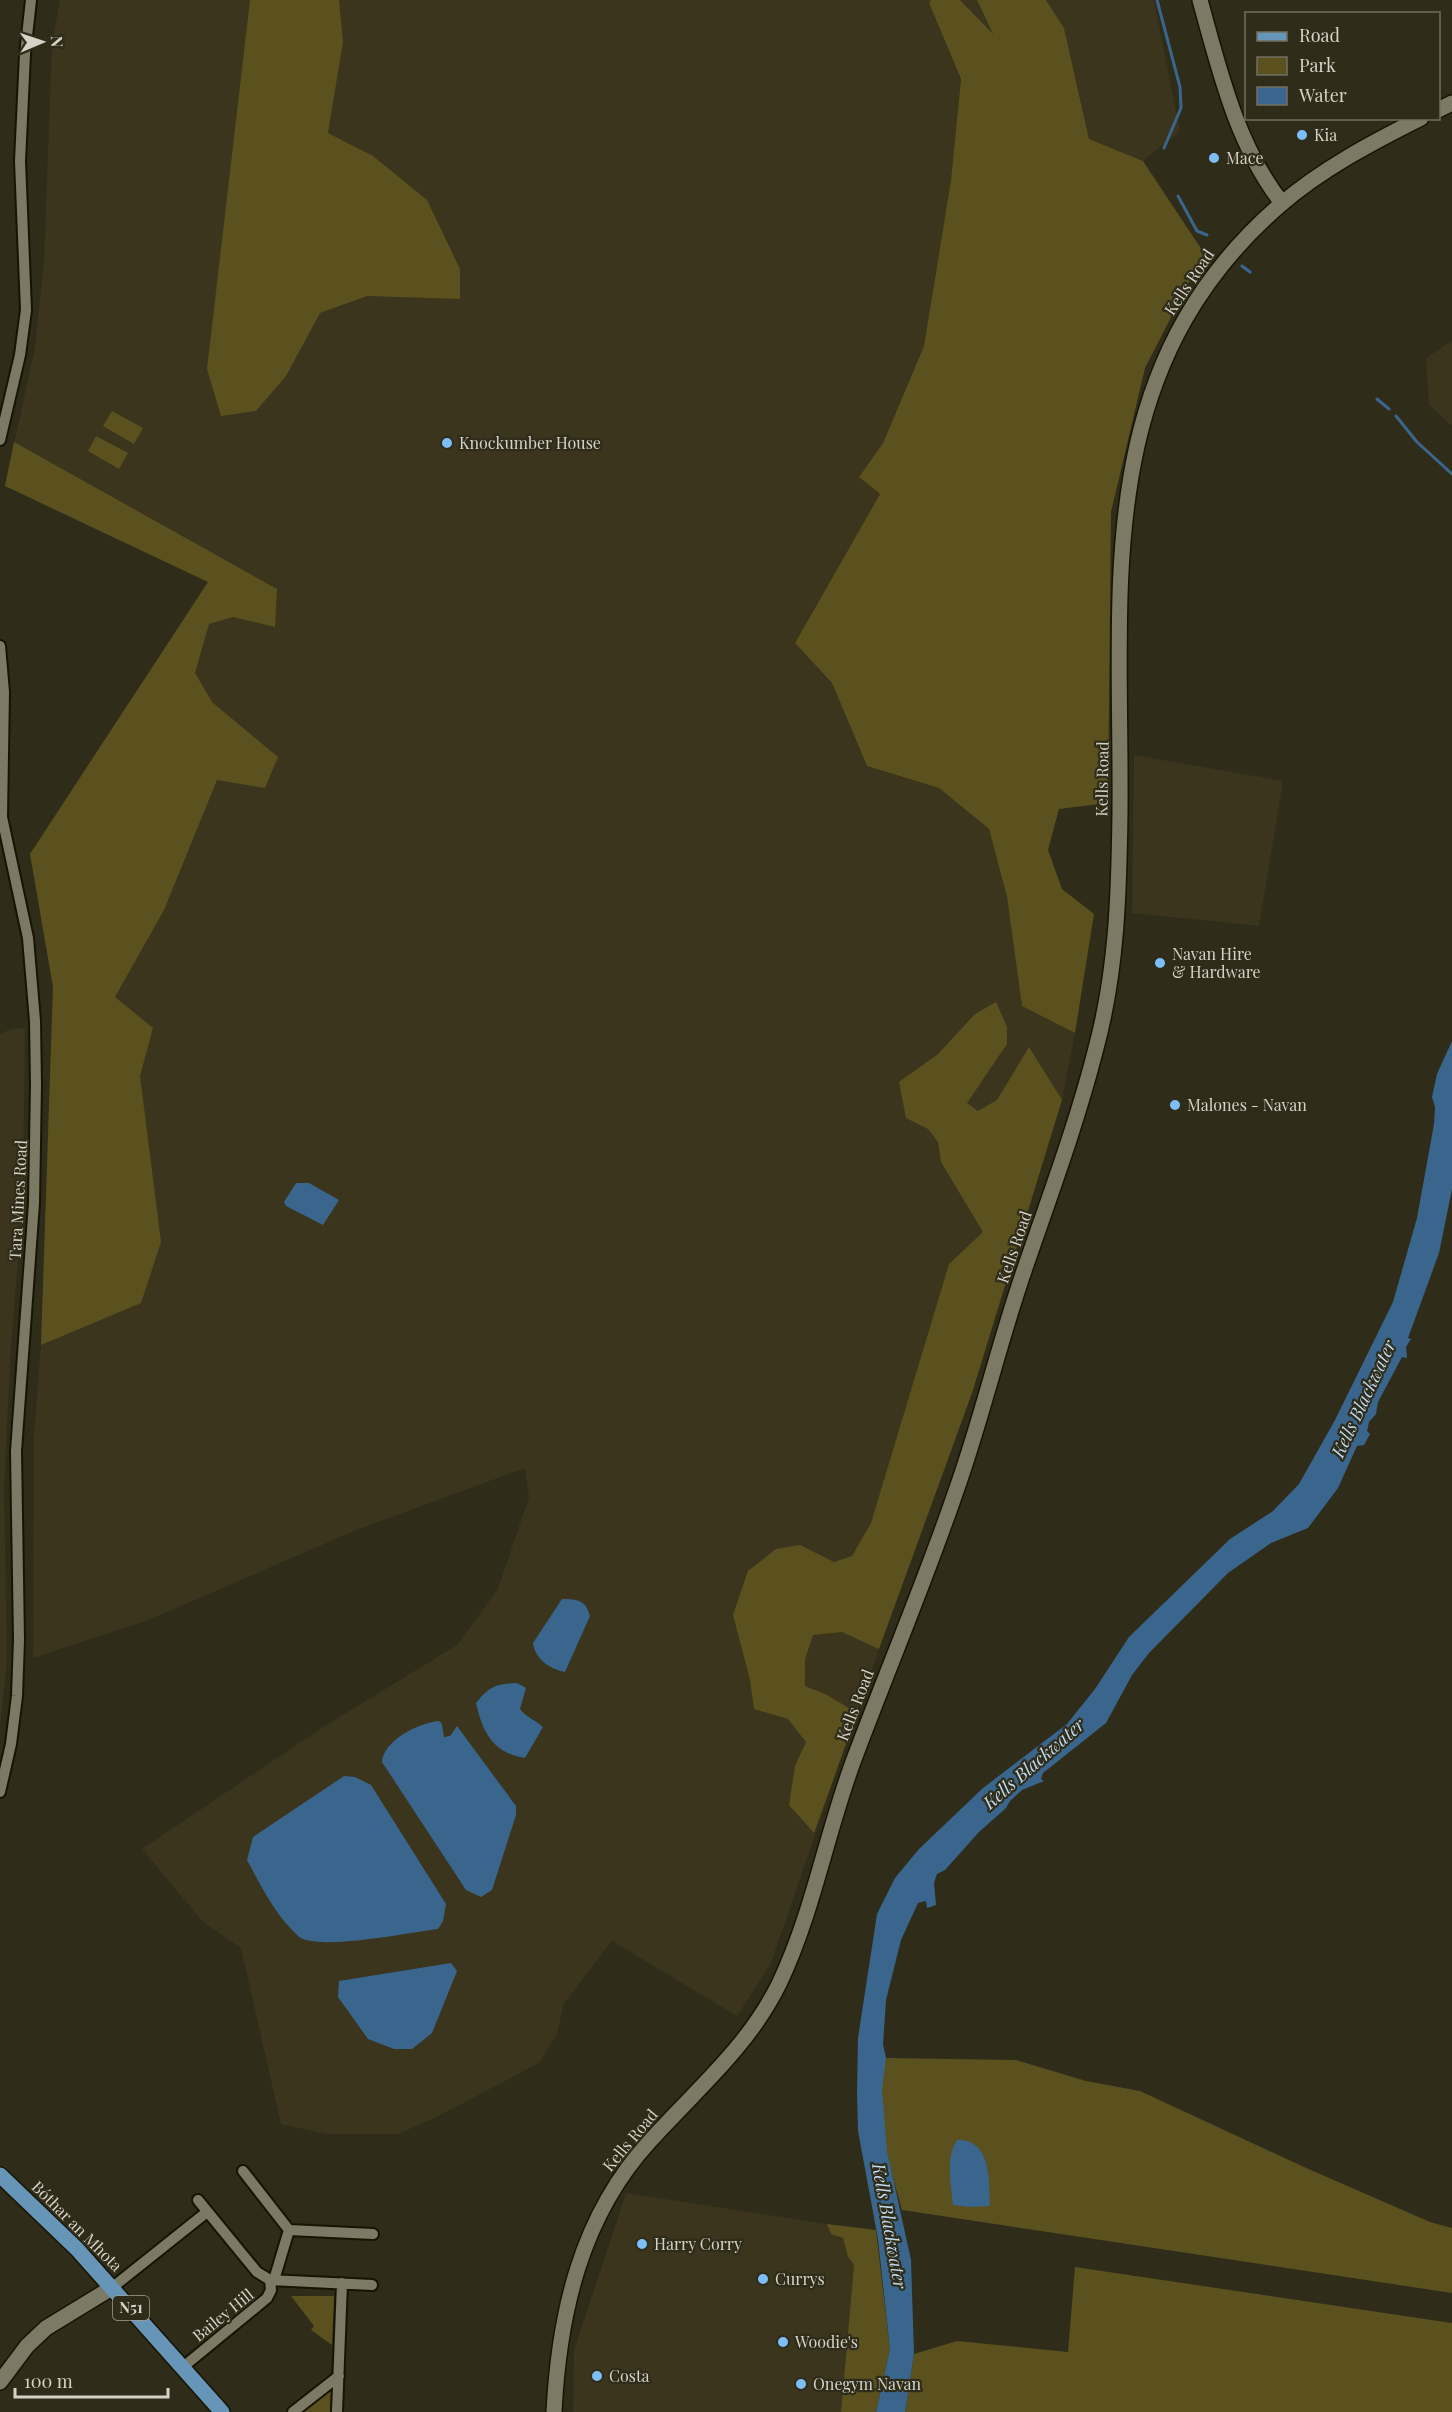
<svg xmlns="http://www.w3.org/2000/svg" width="1452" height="2412" font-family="'Playfair Display',serif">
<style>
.built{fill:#3a351c}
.green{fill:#5a511e}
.water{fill:#3a668d}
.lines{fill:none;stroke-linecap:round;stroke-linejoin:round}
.stream{stroke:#3a668d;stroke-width:3}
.street-casing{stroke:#171404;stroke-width:14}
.secondary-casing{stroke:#171404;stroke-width:18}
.primary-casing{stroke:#171404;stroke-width:18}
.street{stroke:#7c7964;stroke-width:10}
.secondary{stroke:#7c7964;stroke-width:15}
.primary{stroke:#6695b8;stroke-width:15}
.poi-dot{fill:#7dbef9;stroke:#2f2c1a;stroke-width:2}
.labels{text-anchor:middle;stroke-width:4.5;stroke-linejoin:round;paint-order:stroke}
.shield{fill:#2f2c1a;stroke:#a3a194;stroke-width:1.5}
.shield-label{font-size:15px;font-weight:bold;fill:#d5d3c8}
.poi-label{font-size:16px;fill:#d5d3c8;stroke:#2f2c1a;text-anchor:start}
.street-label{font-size:16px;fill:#d5d3c8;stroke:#2f2c1a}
.water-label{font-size:18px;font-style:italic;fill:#c0daf2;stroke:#2f2c1a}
</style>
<rect width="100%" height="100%" fill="#2f2c1a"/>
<path class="built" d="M60,0H931L929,3L961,79L951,180L924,346L883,443L859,477L880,494L795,643L832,683L867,766L939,788L989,829L1007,897L1022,1005L1075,1033L1062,1100L972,1393L879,1649L771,1963L737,2016L612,1941L564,2003L557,2034L539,2063L435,2118L398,2134H326L281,2124L241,1948L203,1922L142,1849L320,1729L457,1645L498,1589L529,1497L525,1468L359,1529L146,1621L33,1658L34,1434L41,1345L53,987L30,854L208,582L5,486L35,347L44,261L52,44Z
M960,0H977L994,36Z
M1046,0H1154L1180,131L1143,161L1089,139L1064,28Z
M1452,341V426L1429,405L1426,358Z
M1134,755L1283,781L1259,926L1132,913Z
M25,1028L23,1190L10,1364L4,1489L7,1658L0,1728V1034L11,1029Z
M626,2193L827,2224L831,2234L843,2238L848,2257L854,2265L841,2412H573L574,2350Z"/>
<path class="green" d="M250,0H339L343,42L328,133L373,156L427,200L460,269V299L367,296L320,313L286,376L256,411L221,416L207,369Z
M931,0H960L993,34L977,0H1046L1064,28L1089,139L1143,161L1204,253L1145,368L1111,512L1108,803L1059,809L1048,850L1062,889L1094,914L1075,1033L1022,1006L1007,897L989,829L939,788L867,766L832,683L795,643L880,494L859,477L883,443L924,346L951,180L961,79L929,3Z
M112,411L143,428L134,444L103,426Z
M96,436L128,453L119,469L88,451Z
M14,442L277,589L275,627L233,617L209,624L195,673L212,702L278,757L265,788L217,780L164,910L115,997L153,1028L140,1076L161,1242L141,1303L41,1345L53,987L30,854L208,582L5,486Z
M996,1002L1007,1027V1044L967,1103L978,1111L997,1100L1029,1047L1062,1100L972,1393L879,1649L842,1632L813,1635L805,1659V1686L827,1695L857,1713L814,1833L789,1805L795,1766L806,1742L788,1719L754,1709L750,1680L733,1615L748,1571L776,1549L800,1545L834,1562L852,1556L871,1523L949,1264L983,1232L941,1162L938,1142L928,1129L906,1118L899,1082L938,1054L975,1014Z
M886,2058L1016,2060L1086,2081L1140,2091L1304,2167L1430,2222L1452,2228V2293L902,2210C889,2163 872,2106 886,2058Z
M827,2224L876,2230L890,2349L876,2412H841L854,2265L848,2257L843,2238L831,2234Z
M1075,2267L1452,2323V2412H905L914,2354L957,2341L1068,2352Z
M291,2296H334L332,2345L311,2330L314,2326Z
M331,2390L330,2412H303Z"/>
<path class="water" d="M1452,1041V1189L1439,1253L1408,1338L1411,1339L1406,1347L1407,1358L1402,1357L1378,1402L1376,1414L1369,1422L1367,1431L1370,1434L1364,1445L1357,1446L1338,1488L1308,1528L1271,1543L1228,1573L1149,1653L1132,1675L1106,1723L1043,1773L1041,1779L1044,1781L1022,1790L1010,1801L1006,1808L979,1832L945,1870L937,1874L934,1883L936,1905L927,1908L926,1901L918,1903L901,1940L886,2000L883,2044L886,2058L882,2089L887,2151L911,2260L914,2354L905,2412H876L890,2349L878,2239L858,2131L857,2094L858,2038L877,1914L895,1878L919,1849L983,1788L1067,1724L1095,1689L1129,1637L1230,1539L1273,1511L1299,1484L1335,1420L1393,1302L1417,1218L1434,1124L1435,1107L1432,1097L1437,1074Z
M296,1183H309L339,1200L323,1225L286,1206L284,1202Z
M562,1599C577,1599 586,1600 590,1616L565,1672C550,1669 535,1659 533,1643Z
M517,1683L526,1688L520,1709C526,1717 535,1720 543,1727L525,1758C493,1753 483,1733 476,1703C489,1686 496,1684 517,1683Z
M439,1721L442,1724L444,1737L450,1736L457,1726L516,1806V1815L492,1890L481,1897L466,1890L382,1762C384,1740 418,1723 439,1721Z
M344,1776L355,1777L371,1785L446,1904L443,1921L438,1929C412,1932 315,1952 298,1936C275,1915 261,1886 247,1860L253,1837Z
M451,1963L457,1971L432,2033L412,2049H394L368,2039L338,1997L339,1981Z
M957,2140C992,2139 989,2182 990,2206L970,2207L953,2205C951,2183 945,2159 957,2140Z"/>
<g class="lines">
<path class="stream" d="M1157,0L1180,87L1181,108L1164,148
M1178,196L1197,231L1207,235
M1242,266L1250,272
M1377,399L1389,409
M1396,416L1417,442L1452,474"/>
<defs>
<path id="street" d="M0,440L20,355L26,310L20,161L25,54L31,0
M0,646L4,692L2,817L28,938L35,1021L36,1085L34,1203L16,1451L19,1640L17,1696L11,1744L0,1792
M243,2171L289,2230
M198,2200L257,2272L270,2280
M274,2280L289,2230L373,2234
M113,2287L207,2212
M183,2367L267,2298L271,2290L270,2280L372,2285
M293,2412L339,2376
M337,2412L342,2283"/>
<path id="secondary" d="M1200,0C1219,69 1237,146 1282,203
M1438,110L1452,103
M0,2382L27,2346L46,2328L113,2287
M554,2412C559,2313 581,2216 650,2141C696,2090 748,2047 779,1984C814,1911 827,1829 856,1754C889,1666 926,1579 956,1491C982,1418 999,1343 1024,1271C1049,1198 1076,1126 1095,1052C1117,972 1119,893 1120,811C1122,586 1090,370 1280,205C1322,169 1371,143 1421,118"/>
<path id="primary" d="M0,2175L77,2249L222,2412"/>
</defs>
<use href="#street" class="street-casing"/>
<use href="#secondary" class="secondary-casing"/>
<use href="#primary" class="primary-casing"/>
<use href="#street" class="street"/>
<use href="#secondary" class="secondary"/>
<use href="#primary" class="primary"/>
</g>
<g class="poi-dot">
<circle cx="1302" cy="135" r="6"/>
<circle cx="1214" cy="158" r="6"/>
<circle cx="447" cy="443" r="6"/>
<circle cx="1160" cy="963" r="6"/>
<circle cx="1175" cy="1105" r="6"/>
<circle cx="642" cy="2244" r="6"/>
<circle cx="763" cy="2279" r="6"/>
<circle cx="783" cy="2342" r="6"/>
<circle cx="597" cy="2376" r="6"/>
<circle cx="801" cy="2384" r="6"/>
</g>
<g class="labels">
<rect class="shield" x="113" y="2296" width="36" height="24" rx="4.5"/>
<g class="shield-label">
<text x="131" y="2313">N51</text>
</g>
<g class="poi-label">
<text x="1314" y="141">Kia</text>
<text x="1226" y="164">Mace</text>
<text x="459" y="449">Knockumber House</text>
<text x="1172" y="960">Navan Hire<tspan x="1172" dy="18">&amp; Hardware</tspan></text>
<text x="1187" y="1111">Malones - Navan</text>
<text x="654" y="2250">Harry Corry</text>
<text x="775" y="2285">Currys</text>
<text x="795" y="2348">Woodie's</text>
<text x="609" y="2382">Costa</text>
<text x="813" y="2390">Onegym Navan</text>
</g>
<g class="street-label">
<text transform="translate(1189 282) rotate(-56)" y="6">Kells Road</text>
<text transform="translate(1102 779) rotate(-89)" y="6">Kells Road</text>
<text transform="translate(18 1200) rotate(-87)" y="6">Tara Mines Road</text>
<text transform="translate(1014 1247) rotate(-71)" y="6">Kells Road</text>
<text transform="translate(855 1705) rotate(-69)" y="6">Kells Road</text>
<text transform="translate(630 2140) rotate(-50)" y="6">Kells Road</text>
<text transform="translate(77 2226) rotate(45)" y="6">Bóthar an Mhota</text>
<text transform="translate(223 2315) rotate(-39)" y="6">Bailey Hill</text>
</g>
<g class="water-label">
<text transform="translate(1364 1399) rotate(-65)" y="6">Kells Blackwater</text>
<text transform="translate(1034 1764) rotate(-41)" y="6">Kells Blackwater</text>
<text transform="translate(889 2226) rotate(80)" y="6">Kells Blackwater</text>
</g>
</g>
<rect x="1245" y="12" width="195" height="108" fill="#2f2c1a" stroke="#716f60" stroke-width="1.5"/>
<rect x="1257" y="32" width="30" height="9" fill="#6695b8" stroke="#716f60" stroke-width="1.5"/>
<text x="1299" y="42" font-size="18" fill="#d5d3c8">Road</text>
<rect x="1257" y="57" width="30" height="18" fill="#5a511e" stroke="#716f60" stroke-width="1.5"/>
<text x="1299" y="72" font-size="18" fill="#d5d3c8">Park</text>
<rect x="1257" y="87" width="30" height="18" fill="#3a668d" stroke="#716f60" stroke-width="1.5"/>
<text x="1299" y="102" font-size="18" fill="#d5d3c8">Water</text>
<g transform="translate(42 42) rotate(88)" stroke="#2f2c1a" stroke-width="4.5" paint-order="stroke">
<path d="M0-4.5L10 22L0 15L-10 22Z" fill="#d5d3c8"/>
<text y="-9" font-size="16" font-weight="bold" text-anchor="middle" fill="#d5d3c8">N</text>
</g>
<path d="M15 2388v9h153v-9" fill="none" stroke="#d5d3c8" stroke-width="3"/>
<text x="24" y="2388" font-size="18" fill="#d5d3c8" stroke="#2f2c1a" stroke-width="4.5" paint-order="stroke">100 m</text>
</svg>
